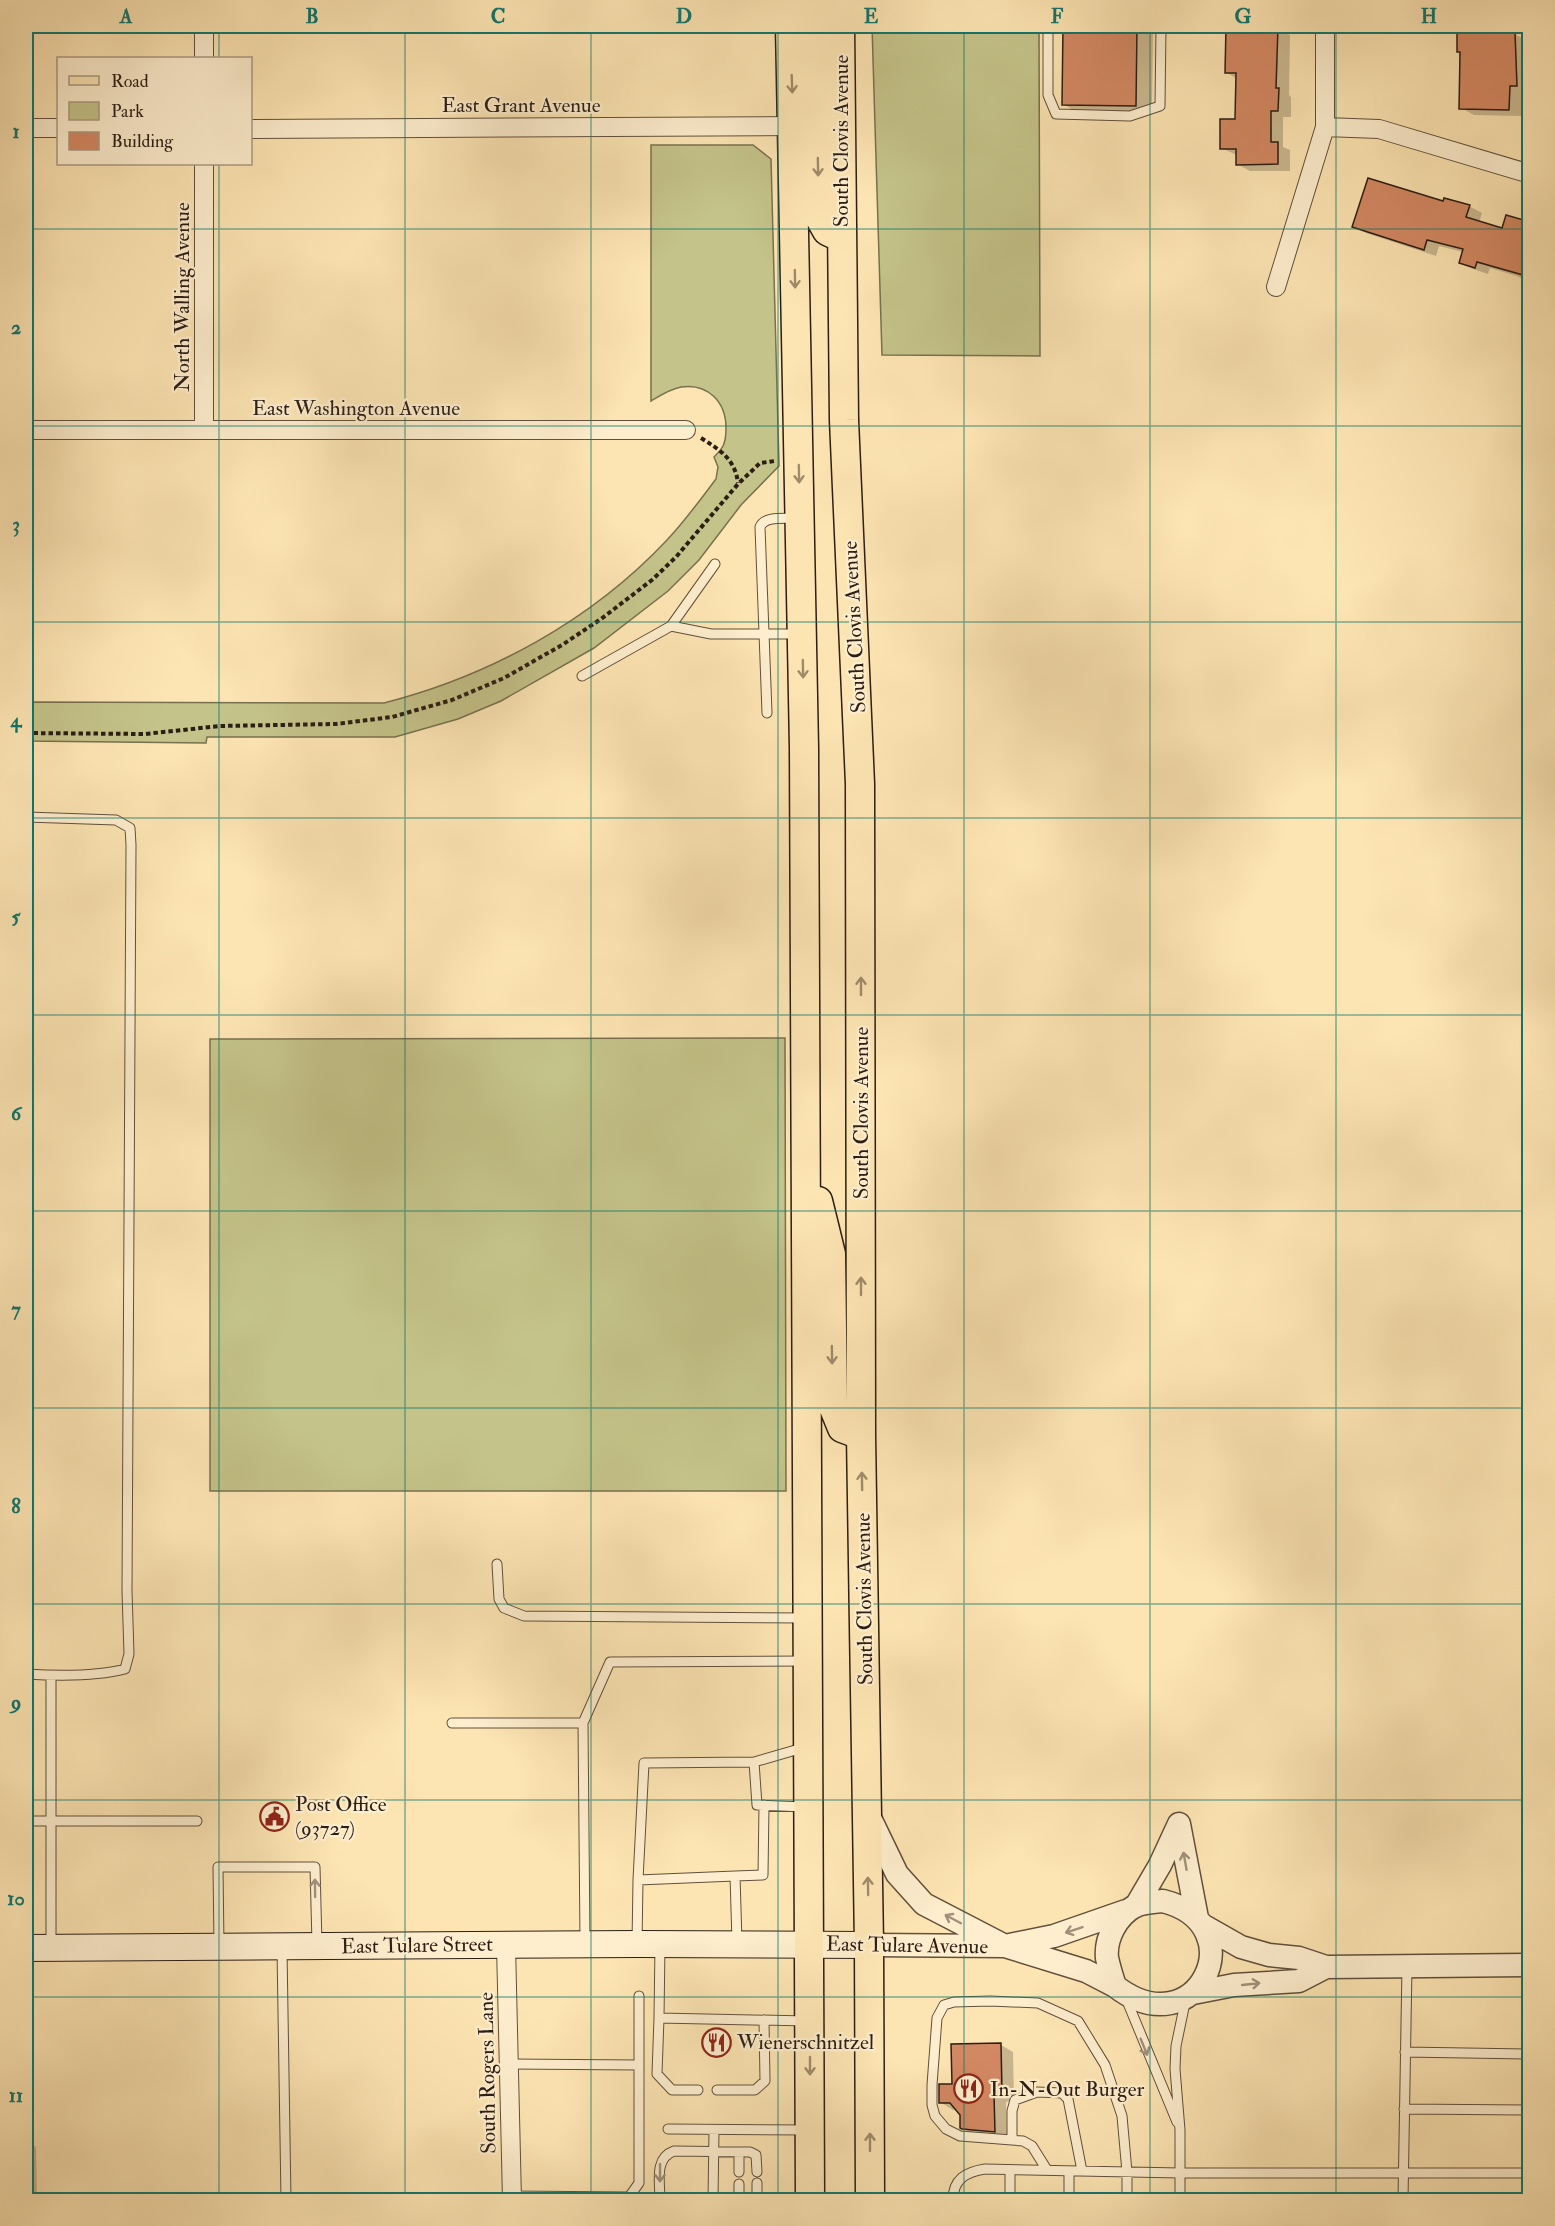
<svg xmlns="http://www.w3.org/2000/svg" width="1555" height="2226" font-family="'IM FELL Double Pica',serif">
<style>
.green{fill:#c4c389;stroke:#78704f;stroke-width:1.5}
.shadow{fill:#0003}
.building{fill:#d38963;stroke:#2c1e15;stroke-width:1.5}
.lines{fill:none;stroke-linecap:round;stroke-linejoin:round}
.service-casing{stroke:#60503c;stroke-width:11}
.minor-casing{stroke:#60503c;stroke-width:20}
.tertiary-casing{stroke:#60503c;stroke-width:25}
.secondary-casing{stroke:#2c1e15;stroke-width:28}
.primary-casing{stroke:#2c1e15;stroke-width:31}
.path{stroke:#2c1e15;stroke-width:4;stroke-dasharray:4.5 3;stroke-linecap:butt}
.service{stroke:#feeece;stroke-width:9}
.minor{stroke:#feeece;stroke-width:18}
.tertiary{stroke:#feeece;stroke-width:22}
.secondary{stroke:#feeece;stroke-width:26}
.primary{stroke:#fde5b3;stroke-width:28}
.oneway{stroke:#9f8b6c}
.oneway2{stroke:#a0907b}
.grid{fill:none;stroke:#0f766e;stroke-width:1.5;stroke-opacity:0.55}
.labels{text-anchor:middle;stroke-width:4.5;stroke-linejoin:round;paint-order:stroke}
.street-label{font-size:21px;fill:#2c1e15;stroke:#feeece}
.poi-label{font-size:21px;fill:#2c1e15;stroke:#feeece;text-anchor:start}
.neatline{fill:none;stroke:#0f766e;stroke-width:2}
.grid-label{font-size:20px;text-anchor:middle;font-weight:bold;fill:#0f766e}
</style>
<rect width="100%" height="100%" fill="#fde5b3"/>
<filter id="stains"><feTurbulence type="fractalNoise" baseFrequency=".00333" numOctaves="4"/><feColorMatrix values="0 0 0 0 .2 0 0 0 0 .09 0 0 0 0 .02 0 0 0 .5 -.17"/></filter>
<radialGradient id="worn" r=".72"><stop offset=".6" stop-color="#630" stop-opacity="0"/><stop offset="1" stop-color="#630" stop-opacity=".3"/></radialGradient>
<path class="green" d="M872,26H1039L1040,356L882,355Z
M651,145H753L771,159L779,466L741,505L699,560L668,591L594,648L501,701L458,719L395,737H207L206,743L26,741V702L384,703C490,676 592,620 667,540C685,521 700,500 716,479L718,467L714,457C717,454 721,450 723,446C726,440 726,434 726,428C726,402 708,383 681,387C670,389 661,395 651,401Z
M785,1038L786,1491H210V1039Z"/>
<path class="shadow" d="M1065,26H1153L1152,115L1080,114L1063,104Z
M1222,26H1284V32L1290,35L1289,95L1291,97V117H1283V147L1290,150V171H1250L1237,164V155L1221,148L1237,120V79L1226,72L1227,35L1222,32Z
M1459,26H1510V34H1515L1527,41L1529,93H1522L1521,116L1474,115L1461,108L1462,53L1459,51Z
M1444,203L1469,206L1482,213L1479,223L1503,230L1530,225V283L1517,276L1490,268L1488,274L1473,269L1460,262L1463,252L1439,246L1436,256L1366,233L1354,226Z
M1001,2045L1013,2052L1014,2100L1006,2102L1007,2138L974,2135L961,2127V2114L957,2109L953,2110L940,2102L954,2086Z
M26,2141L36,2147L37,2194H26Z"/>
<path class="building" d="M1063,26H1137L1136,106L1062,105Z
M1226,26L1278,27L1276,88H1279L1278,111H1271V142H1278V164L1236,165V149H1220V119H1235L1236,73H1225Z
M1457,26H1498V32H1515L1517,86H1510L1509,110L1459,109L1460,52H1457Z
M1368,178L1443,201L1444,198L1470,205L1466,217L1502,228L1506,215L1530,222V277L1477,262L1475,268L1459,263L1463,249L1427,240L1424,250L1352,227Z
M1001,2043L1002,2093L994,2095L995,2132L962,2129L960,2128V2115L950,2103H939V2084H952L951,2044Z"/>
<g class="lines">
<defs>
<path id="service" d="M1048,26V95L1056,114L1130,116L1160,106L1161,26
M671,626L715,564
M582,676L671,626L711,634H799
M767,713L760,527C765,515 786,519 798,518
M26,817L116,820L130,828L131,845L127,1591L129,1654L125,1669C94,1677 57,1676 26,1674
M497,1564L499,1599L504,1608L524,1616L805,1618
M452,1723H583
M805,1807L757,1805L754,1762L806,1747
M26,1821H197
M735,1876L763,1875L764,1805
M638,1880L644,1763L754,1762
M585,1942L583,1723L610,1662L806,1661
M637,1943L638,1880L735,1876L737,1942
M51,1945V1676
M219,1946L218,1867H315L317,1944
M660,1946L659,2018L807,2021
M282,1949L286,2200
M1125,1996L1177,2122
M659,2018L657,2074L672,2090H698
M1405,2052L1530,2054
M509,2064L639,2065
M717,2090H755L765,2081L764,2020
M1404,2109L1530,2110
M668,2129L807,2130
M1012,2139V2111L1015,2100L1037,2092L1062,2093L1068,2099L1082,2171
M739,2152V2172
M1010,2170V2200
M1047,2170L1032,2146L1023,2141L960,2136L946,2129L935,2116L932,2105V2085L937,2018L944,2005L954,2002L990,2001L1038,2003L1078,2021L1105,2065L1122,2116L1127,2172V2200
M1069,2171V2200
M757,2183V2200
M739,2184V2200
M512,2196L629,2197L639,2183V1996
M660,2200C660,2182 654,2158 674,2151L750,2152L756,2155L757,2172
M713,2200L714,2130
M953,2200C953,2179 966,2172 985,2169L1180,2173H1530
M1180,2200V2130L1175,2069L1176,2046L1186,1998
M1403,2200L1407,1966"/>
<path id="minor" d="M204,58V26
M1325,127L1379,129L1530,174
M26,128H58
M250,129L793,126
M204,164V430
M1276,287L1325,127V26
M26,430H686
M506,1945L512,2200"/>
<path id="tertiary" d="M869,1816L897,1874L924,1904L1005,1946L1086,1971L1115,1986
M1163,1901C1257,1925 1197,2050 1115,1986C1112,1977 1109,1967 1107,1958C1105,1938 1117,1916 1135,1906C1144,1902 1154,1902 1163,1901Z
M1136,1906L1160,1865L1179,1824L1197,1918
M1204,1926L1241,1947L1269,1955L1299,1958L1326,1967L1530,1965
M869,1945L1005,1946L1054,1936L1126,1911
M1193,1993L1234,1985L1299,1981L1326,1967"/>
<path id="secondary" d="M26,1948L637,1944L869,1945"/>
<path id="primary" d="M790,26L804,748L810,2200
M811,26L816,52L818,215L827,231L842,238
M840,26L844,420L860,784L861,1435L869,1945L870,2200
M818,1201L831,1254L833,1406L842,1428L861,1435"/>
</defs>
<use href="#service" class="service-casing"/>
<use href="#minor" class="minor-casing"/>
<use href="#tertiary" class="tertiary-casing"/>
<use href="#secondary" class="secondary-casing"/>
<use href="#primary" class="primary-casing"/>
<path class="path" d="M701,438C720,450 735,459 738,483
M26,733L145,734L220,726L336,724L392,717L452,700L504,678L562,645L601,619L652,580L676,557L738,484L760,463L775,461"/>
<use href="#service" class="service"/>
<use href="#minor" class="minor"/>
<use href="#tertiary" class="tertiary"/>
<use href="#secondary" class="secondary"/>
<use href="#primary" class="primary"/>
</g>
<defs><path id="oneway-shaft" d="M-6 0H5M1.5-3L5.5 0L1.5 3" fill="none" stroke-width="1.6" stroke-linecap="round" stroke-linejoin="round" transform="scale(1.5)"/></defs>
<g class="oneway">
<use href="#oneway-shaft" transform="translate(792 84) rotate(88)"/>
<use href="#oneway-shaft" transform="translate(818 167) rotate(89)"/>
<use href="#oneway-shaft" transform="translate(795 279) rotate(89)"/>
<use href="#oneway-shaft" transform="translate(799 474) rotate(89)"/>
<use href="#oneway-shaft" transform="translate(803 669) rotate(89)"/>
<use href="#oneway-shaft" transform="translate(861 986) rotate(-90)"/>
<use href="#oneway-shaft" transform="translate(861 1286) rotate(-90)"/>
<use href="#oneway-shaft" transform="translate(832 1355) rotate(89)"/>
<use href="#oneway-shaft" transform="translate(862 1481) rotate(-91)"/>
<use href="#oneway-shaft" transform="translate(868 1886) rotate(-91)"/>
<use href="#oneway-shaft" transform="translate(810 2066) rotate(90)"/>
<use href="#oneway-shaft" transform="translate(870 2142) rotate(-90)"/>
</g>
<g class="oneway2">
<use href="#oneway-shaft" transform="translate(1185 1861) rotate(-100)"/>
<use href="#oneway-shaft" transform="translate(315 1888) rotate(-91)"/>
<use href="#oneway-shaft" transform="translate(953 1919) rotate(-152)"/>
<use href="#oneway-shaft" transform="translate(1074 1930) rotate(162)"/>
<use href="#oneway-shaft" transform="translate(1251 1984) rotate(-6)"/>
<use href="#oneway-shaft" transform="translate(1144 2047) rotate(68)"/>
<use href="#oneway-shaft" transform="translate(660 2173) rotate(90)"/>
</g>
<path class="grid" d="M219,26V58M405,26V2200M591,26V2200M778,26V2200M964,26V2200M1150,26V2200M1336,26V2200M219,164V2200M26,229H1530M26,426H1530M26,622H1530M26,818H1530M26,1015H1530M26,1211H1530M26,1408H1530M26,1604H1530M26,1800H1530M26,1997H1530"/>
<defs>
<symbol id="civic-ring" viewBox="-11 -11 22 22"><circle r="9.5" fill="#feeece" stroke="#8f2418" stroke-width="1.5"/><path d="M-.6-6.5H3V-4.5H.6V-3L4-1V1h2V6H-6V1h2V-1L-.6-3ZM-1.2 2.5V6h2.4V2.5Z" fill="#8f2418"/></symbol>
<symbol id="restaurant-ring" viewBox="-11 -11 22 22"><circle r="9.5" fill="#feeece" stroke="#8f2418" stroke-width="1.5"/><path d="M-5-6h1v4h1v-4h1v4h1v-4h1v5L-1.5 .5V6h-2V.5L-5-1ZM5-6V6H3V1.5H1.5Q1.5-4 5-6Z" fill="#8f2418"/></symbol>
</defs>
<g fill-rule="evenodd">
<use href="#civic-ring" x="258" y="1800" width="33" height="33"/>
<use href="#restaurant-ring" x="700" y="2026" width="33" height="33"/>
<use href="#restaurant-ring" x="952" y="2072" width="33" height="33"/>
</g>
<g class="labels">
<g class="street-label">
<text x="521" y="112">East Grant Avenue</text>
<text transform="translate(841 141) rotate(-90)" y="7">South Clovis Avenue</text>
<text transform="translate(182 297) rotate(-90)" y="7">North Walling Avenue</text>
<text x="356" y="415">East Washington Avenue</text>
<text transform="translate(854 627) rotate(-93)" y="7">South Clovis Avenue</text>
<text transform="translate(861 1113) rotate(-90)" y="7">South Clovis Avenue</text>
<text transform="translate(864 1599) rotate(-91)" y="7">South Clovis Avenue</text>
<text transform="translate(417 1945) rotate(-1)" y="7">East Tulare Street</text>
<text transform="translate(907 1945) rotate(1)" y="7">East Tulare Avenue</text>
<text transform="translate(487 2073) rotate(-91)" y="7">South Rogers Lane</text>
</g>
<g class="poi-label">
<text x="295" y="1811">Post Office<tspan x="295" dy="24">(93727)</tspan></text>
<text x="737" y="2049">Wienerschnitzel</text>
<text x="990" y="2096">In-N-Out Burger</text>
</g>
</g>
<rect width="1555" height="2226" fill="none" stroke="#fde5b3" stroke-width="66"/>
<rect x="57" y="57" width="195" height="108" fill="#feeece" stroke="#aa9b84" stroke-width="1.5"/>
<rect x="69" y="76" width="30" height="9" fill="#fde5b3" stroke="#aa9b84" stroke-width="1.5"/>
<text x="111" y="87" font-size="18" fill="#2c1e15">Road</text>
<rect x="69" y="102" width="30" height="18" fill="#c4c389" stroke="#aa9b84" stroke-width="1.5"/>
<text x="111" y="117" font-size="18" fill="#2c1e15">Park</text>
<rect x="69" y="132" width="30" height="18" fill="#d38963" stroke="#aa9b84" stroke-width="1.5"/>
<text x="111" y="147" font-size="18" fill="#2c1e15">Building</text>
<rect x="33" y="33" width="1489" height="2160" class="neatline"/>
<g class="grid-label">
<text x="126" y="23">A</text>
<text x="312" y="23">B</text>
<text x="498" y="23">C</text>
<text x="684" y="23">D</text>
<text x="871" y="23">E</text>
<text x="1057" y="23">F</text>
<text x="1243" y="23">G</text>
<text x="1429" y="23">H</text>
<text x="16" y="138">1</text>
<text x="16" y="334">2</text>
<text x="16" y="531">3</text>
<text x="16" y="727">4</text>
<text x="16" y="923">5</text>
<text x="16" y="1120">6</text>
<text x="16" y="1316">7</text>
<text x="16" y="1513">8</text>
<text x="16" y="1709">9</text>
<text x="16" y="1905">10</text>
<text x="16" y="2102">11</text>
</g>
<rect width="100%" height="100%" filter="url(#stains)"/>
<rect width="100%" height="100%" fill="url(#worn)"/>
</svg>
